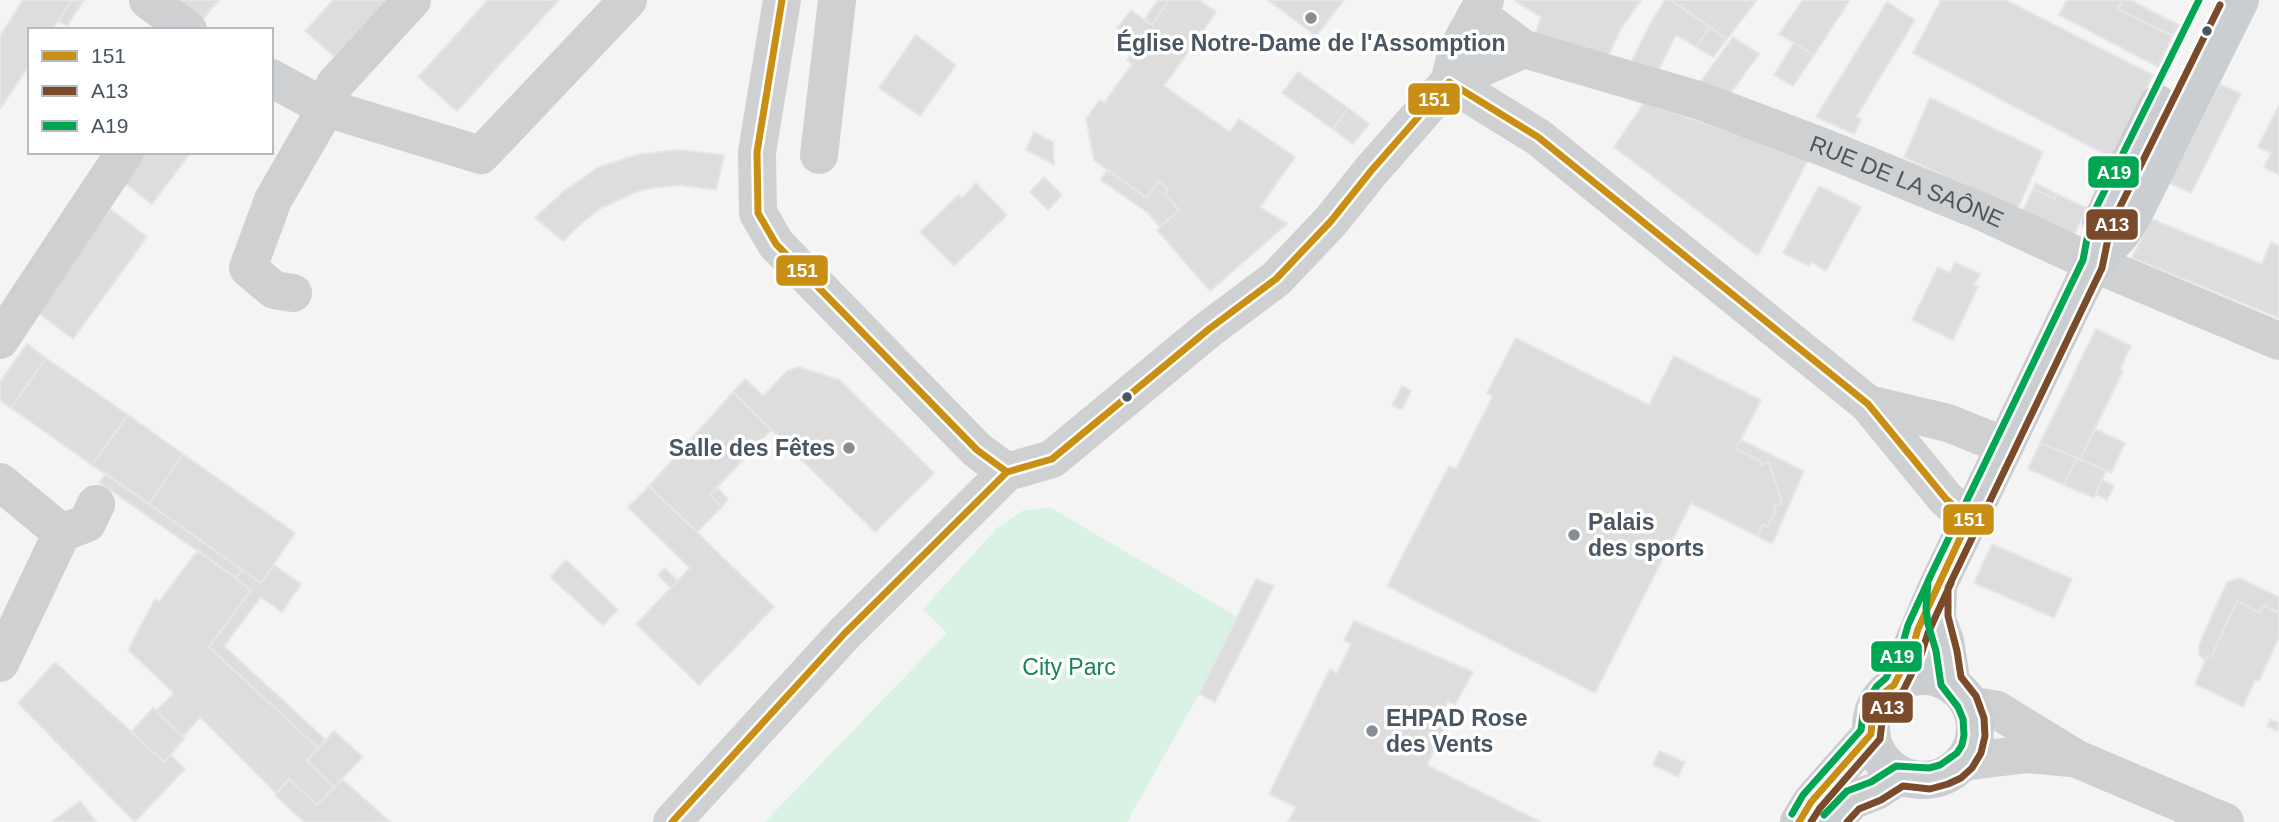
<svg xmlns="http://www.w3.org/2000/svg" width="2279" height="822" font-family="Arial,sans-serif">
<style>
.green{fill:#d9f2e3}
.building{fill:#ddddde;stroke:#e5e6e7;stroke-width:2}
.lines{fill:none;stroke-linecap:round;stroke-linejoin:round}
.minor{stroke:#ced0d2;stroke-width:38}
.major{stroke:#caced1;stroke-width:38}
.bus-1-casing{stroke:#fff;stroke-width:12}
.bus-2-casing{stroke:#fff;stroke-width:12}
.bus-3-casing{stroke:#fff;stroke-width:12}
.bus-1{stroke:#c98f15;stroke-width:7}
.bus-2{stroke:#7a4b2a;stroke-width:7}
.bus-3{stroke:#00a651;stroke-width:7}
.poi-dot{fill:#868d94;stroke:#fff;stroke-width:2.5}
.bus-dot{fill:#4a5661;stroke:#fff;stroke-width:2.5}
.labels{text-anchor:middle;stroke-width:7;stroke-linejoin:round;paint-order:stroke}
.poi-label{font-size:23px;font-weight:bold;fill:#4a5661;stroke:#fff;text-anchor:start}
.street-label{font-size:23px;fill:#4a5661;stroke:#fff}
.park-label{font-size:23px;fill:#17864f;stroke:#fff}
.line-badge{stroke:#fff;stroke-width:2.5}
.badge-label{font-size:19px;text-anchor:middle;font-weight:bold;fill:#fff}
</style>
<rect width="100%" height="100%" fill="#f4f4f4"/>
<path class="green" d="M1049,507L1238,617L1199,694L1127,822H765L947,633L923,609L997,528L1022,511Z"/>
<path class="building" d="M23,0H72L52,30H30V64L0,109V36Z
M72,0H84L67,26L58,21Z
M176,0H219L200,22Z
M333,0H388L335,57L305,31Z
M488,0H559L457,111L418,77Z
M1158,0H1169L1152,25L1144,20Z
M1169,0H1199L1216,12L1164,86L1230,132L1239,119L1295,157L1260,207L1287,224L1210,291L1157,230L1179,210L1165,194L1168,189L1158,181L1147,198L1094,160L1086,119L1100,100L1104,103L1132,64L1127,60L1138,43L1117,28L1131,10L1152,25Z
M1268,0H1344L1316,36Z
M1516,0H1641L1619,32L1607,59L1535,35L1541,17L1515,1Z
M1665,0H1671L1710,27L1696,47L1676,35L1656,75L1629,66L1649,26Z
M1671,0H1757L1727,39Z
M1803,0H1850L1814,55L1779,34Z
M1941,0H2006L2153,75L2112,158L1913,53Z
M2067,0H2123L2118,9L2173,36L2158,67L2059,15Z
M2123,0H2130L2179,25L2173,36L2118,9Z
M1887,2L1915,20L1856,117L1861,120L1854,134L1816,117Z
M1710,27L1727,39L1713,57L1696,47Z
M916,35L956,65L920,116L879,88Z
M1733,37L1759,54L1728,97L1698,85Z
M1794,43L1814,55L1793,86L1774,75Z
M1298,72L1348,108L1333,129L1282,93Z
M2220,84L2241,94L2191,193L2169,183Z
M1930,98L2043,152L2017,210L1904,157Z
M1644,103L1809,158L1758,256L1614,147Z
M2278,107L2279,108V175L2264,167L2271,153L2258,147Z
M1348,108L1369,124L1353,144L1333,129Z
M1034,132L1053,142L1054,164L1026,150Z
M679,150L724,155L716,190L680,185L652,188L639,191L601,208L584,221L563,241L535,218L564,191L599,167L640,154Z
M131,152H191L152,204L114,175Z
M1107,170L1147,198L1158,181L1168,189L1165,194L1179,210L1160,227L1148,213L1101,180Z
M1044,177L1062,195L1048,210L1030,192Z
M976,183L1007,215L954,266L920,232L959,195L962,198Z
M2035,183L2057,194L2055,199L2033,189Z
M1819,186L1861,207L1826,271L1811,262L1809,266L1783,253Z
M2033,189L2055,199L2057,194L2087,208L2073,237L2022,213Z
M110,209L147,237L73,339L36,311Z
M2151,219L2262,264L2271,242L2279,246V318L2132,258Z
M1955,262L1980,274L1974,285L1978,287L1953,340L1912,320L1938,267L1950,273Z
M2096,329L2131,346L2120,369L2123,371L2080,459L2040,443Z
M1516,338L1649,405L1674,356L1761,400L1736,449L1760,461L1761,465L1769,462L1782,503L1774,506L1776,510L1767,527L1763,524L1757,536L1691,503L1595,693L1387,586L1449,466L1456,469L1493,396L1487,393Z
M27,344L46,358L11,408L0,400V382Z
M46,358L128,415L92,465L11,408Z
M798,367L840,380L934,473L875,532L733,392L745,379L763,396L787,371Z
M1402,386L1411,391L1402,410L1392,405Z
M733,392L771,430L710,495L722,507L697,532L649,486Z
M128,415L183,454L149,504L92,465Z
M2095,429L2125,443L2111,473L2080,459Z
M1741,440L1804,471L1772,544L1757,536L1763,524L1767,527L1776,510L1774,506L1782,503L1769,462L1761,465L1760,461L1736,449Z
M2040,443L2077,458L2064,485L2028,469Z
M183,454L295,533L261,583L149,504Z
M2077,458L2106,471L2094,498L2064,485Z
M106,473L242,570L236,578L99,482Z
M2102,480L2114,486L2107,500L2096,494Z
M649,486L774,607L699,685L636,624L690,568L628,507Z
M717,487L728,499L722,507L710,495Z
M1992,544L2072,579L2054,618L1974,583Z
M198,550L251,590L209,647L318,748L307,761L334,787L317,805L289,779L276,793L200,717L183,736L156,711L174,693L128,650L155,599L159,602Z
M566,560L618,610L603,625L550,577Z
M274,565L301,584L282,612L261,597L224,646L326,740L318,748L209,647L251,590L236,578L242,570L261,583Z
M665,568L678,581L671,588L658,575Z
M2239,578L2279,597V613L2263,605L2260,613L2237,601L2211,657L2208,655L2205,660L2199,655V646L2202,638L2227,582Z
M1256,579L1274,586L1215,702L1199,694Z
M2237,601L2260,613L2263,605L2279,613V637L2259,681L2255,680L2243,707L2195,684L2208,655L2211,657Z
M1354,621L1473,672L1455,705L1448,701L1443,710L1451,714L1427,765L1541,822H1288L1296,807L1269,794L1330,669L1337,673L1351,644L1344,640Z
M55,662L164,762L171,755L185,769L135,822L18,703Z
M153,708L185,738L164,762L131,732Z
M2270,719L2279,723L2277,731L2267,726Z
M334,731L363,757L334,787L307,761Z
M1659,751L1685,762L1678,777L1653,765Z
M289,779L317,805L342,779L390,822H304L275,795Z
M80,801L96,822H53V821Z"/>
<g class="lines">
<g class="minor">
<path d="M148,0L188,30"/>
<path d="M782,0L757,152L758,213L776,244L977,450L1007,472"/>
<path id="s1" d="M1477,14L1524,49L1698,100L1828,149L1985,213L2093,263L2279,341"/>
<path d="M271,78L326,108L481,155L628,0"/>
<path d="M1449,82L1538,137L1868,404L1946,499L1969,519"/>
<path d="M1449,82L1524,49"/>
<path d="M819,155L837,0"/>
<path d="M293,293L274,290L248,268L273,200L326,108L335,84L412,0"/>
<path d="M0,340L125,152"/>
<path d="M1868,404L1948,423L2005,446"/>
<path d="M0,482L62,533L0,663"/>
<path d="M62,533L87,523L96,504"/>
<path d="M1970,705L1997,710L2077,759L2225,822"/>
<path d="M1962,762L2028,754L2071,758"/>
<path d="M672,822L844,634L1007,472L1052,459L1209,329L1276,279L1331,221L1371,171L1449,82L1458,48L1485,0"/>
</g>
<path class="major" d="M2101,223L2125,171L2158,104
M1938,587L1937,620L1945,641L1952,685
M1871 728a52 52 0 1 1 104 0a52 52 0 1 1-104 0Z
M1894,685C1911,652 1923,618 1938,585L2093,263L2120,235L2132,217L2240,0
M1799,822L1811,802L1871,734
M1832,822L1853,800L1876,791L1901,775"/>
<defs>
<path id="bus-1" d="M782,0L757,152L758,213L776,244L977,450L1007,472
M672,822L844,634L1007,472L1052,459L1209,329L1276,279L1331,221L1371,171L1449,82L1538,137L1868,404L1946,499L1969,519L1918,629L1912,650L1894,685L1885,692L1873,711L1871,734L1811,802L1799,822"/>
<path id="bus-2" d="M1811,822L1820,808L1880,739L1883,714L1893,699L1903,691L1921,655L1928,633L1951,583
M1847,822L1859,809L1881,800L1903,786L1930,789L1948,784L1961,778L1972,768L1981,753L1985,736L1984,718L1976,696L1961,677L1957,651L1948,616V588L2102,268L2110,229L2116,215L2220,5"/>
<path id="bus-3" d="M1792,814L1803,795L1861,730L1864,706L1877,686L1886,678L1902,646L1908,625L1931,575
M1824,815L1847,791L1871,782L1896,766L1929,768L1940,765L1957,753L1962,745L1964,735L1963,719L1958,707L1941,685L1936,651L1928,624L1926,608L1928,581L2083,260L2090,223L2097,206L2199,0"/>
</defs>
<use href="#bus-1" class="bus-1-casing"/>
<use href="#bus-2" class="bus-2-casing"/>
<use href="#bus-3" class="bus-3-casing"/>
<use href="#bus-1" class="bus-1"/>
<use href="#bus-2" class="bus-2"/>
<use href="#bus-3" class="bus-3"/>
</g>
<g class="poi-dot">
<circle cx="1311" cy="18" r="7"/>
<circle cx="849" cy="448" r="7"/>
<circle cx="1574" cy="535" r="7"/>
<circle cx="1372" cy="731" r="7"/>
</g>
<g class="bus-dot">
<circle cx="2207" cy="31" r="6"/>
<circle cx="1127" cy="397" r="6"/>
</g>
<g class="labels">
<g class="poi-label">
<text x="1311" y="51" text-anchor="middle">Église Notre-Dame de l'Assomption</text>
<text x="835" y="456" text-anchor="end">Salle des Fêtes</text>
<text x="1588" y="530">Palais<tspan x="1588" dy="26">des sports</tspan></text>
<text x="1386" y="726">EHPAD Rose<tspan x="1386" dy="26">des Vents</tspan></text>
</g>
<g class="street-label">
<text dy="8" stroke="none"><textPath href="#s1" startOffset="464">RUE DE LA SAÔNE</textPath></text>
</g>
<g class="park-label">
<text x="1069" y="675">City Parc</text>
</g>
</g>
<g class="line-badge">
<rect x="1407" y="82" width="54" height="34" rx="7" fill="#c98f15"/>
<rect x="2087" y="155" width="53" height="34" rx="7" fill="#00a651"/>
<rect x="2085" y="208" width="54" height="33" rx="7" fill="#7a4b2a"/>
<rect x="775" y="254" width="54" height="33" rx="7" fill="#c98f15"/>
<rect x="1942" y="503" width="53" height="33" rx="7" fill="#c98f15"/>
<rect x="1870" y="640" width="53" height="33" rx="7" fill="#00a651"/>
<rect x="1861" y="691" width="53" height="33" rx="7" fill="#7a4b2a"/>
</g>
<g class="badge-label">
<text x="1434" y="106">151</text>
<text x="2114" y="179">A19</text>
<text x="2112" y="231">A13</text>
<text x="802" y="277">151</text>
<text x="1969" y="526">151</text>
<text x="1897" y="663">A19</text>
<text x="1887" y="714">A13</text>
</g>
<rect x="28" y="28" width="245" height="126" fill="#ffffff" stroke="#b7bbc0" stroke-width="2"/>
<rect x="42" y="51" width="35" height="10" fill="#c98f15" stroke="#b7bbc0" stroke-width="2"/>
<text x="91" y="63" font-size="21" fill="#4a5661">151</text>
<rect x="42" y="86" width="35" height="10" fill="#7a4b2a" stroke="#b7bbc0" stroke-width="2"/>
<text x="91" y="98" font-size="21" fill="#4a5661">A13</text>
<rect x="42" y="121" width="35" height="10" fill="#00a651" stroke="#b7bbc0" stroke-width="2"/>
<text x="91" y="133" font-size="21" fill="#4a5661">A19</text>
</svg>
